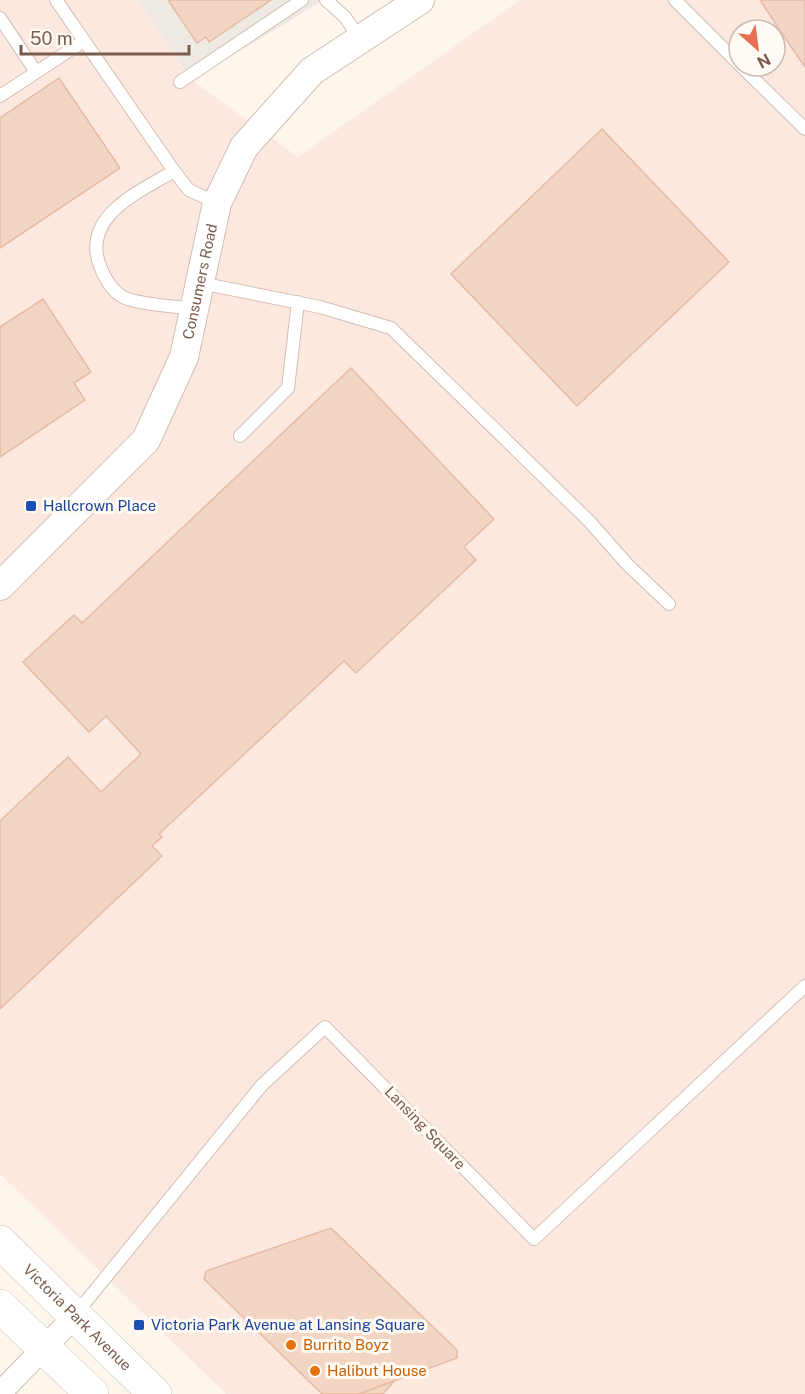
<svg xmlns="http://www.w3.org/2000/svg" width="805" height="1394" font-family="'Public Sans',sans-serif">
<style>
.commercial{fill:#fde8e0;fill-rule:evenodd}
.industrial{fill:#efe9e4}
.building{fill:#f3d5c3;stroke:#e6bba3;stroke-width:1.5}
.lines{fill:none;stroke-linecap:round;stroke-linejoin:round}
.service-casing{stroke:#d1beb0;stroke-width:14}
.minor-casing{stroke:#d1beb0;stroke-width:24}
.tertiary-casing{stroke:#d1beb0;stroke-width:30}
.secondary-casing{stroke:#d6c0b0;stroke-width:34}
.service{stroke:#fff;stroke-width:12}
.minor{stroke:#fff;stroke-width:22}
.tertiary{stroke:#fff;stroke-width:28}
.secondary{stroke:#fff;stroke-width:33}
.transit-dot{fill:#1a4fb4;stroke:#fffaf3;stroke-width:2}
.food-dot{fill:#e8710a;stroke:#fffaf3;stroke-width:2}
.labels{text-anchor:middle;stroke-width:6;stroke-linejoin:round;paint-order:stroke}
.street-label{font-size:15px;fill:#7a5c4d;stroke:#fffaf3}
.transit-label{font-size:15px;fill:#164399;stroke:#fffaf3;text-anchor:start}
.food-label{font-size:15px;fill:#c56008;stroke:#fffaf3;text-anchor:start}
</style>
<rect width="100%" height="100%" fill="#fdf6ec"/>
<path class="commercial" d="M0,0H138L192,80L298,157L520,0H805V1394H226L0,1174ZM739,30H775V66H739Z"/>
<path class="industrial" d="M138,0H324L192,80Z"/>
<path class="building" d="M168,0H271L209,42L206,37L197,43Z
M760,0H805V67L785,38Z
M59,78L120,168L0,248V118Z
M602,129L729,262L577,406L451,274Z
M43,299L91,372L74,383L85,400L0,457V327Z
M351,368L494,519L464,547L476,560L356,673L344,661L223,774L159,834L162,837L152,846L162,856L0,1009V821L68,757L101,792L141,754L106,716L89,732L23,662L74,615L82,623Z
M331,1228L457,1350V1358L359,1394H322L204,1279L206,1271Z
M394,1381L383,1394H359Z"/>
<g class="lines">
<defs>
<path id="service" d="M56,0L174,171L189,190L217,203
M326,0L345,17L360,39
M675,0L739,64
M0,18L36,72
M741,66L805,129
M180,82L302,0
M0,96L84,41
M174,171C139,192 81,216 100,266C105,279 112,292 125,298C142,305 175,306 194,309
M200,283L320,307L391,328L589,521L627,564L669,604
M240,436L288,388L298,302
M75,1315L262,1085L325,1027L534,1239L805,986"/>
<path id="minor" d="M0,1393L74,1317"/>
<g id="tertiary">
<path id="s1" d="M0,586L146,440L184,357L217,203L244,147L312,71L420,0"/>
</g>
<g id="secondary">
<path id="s2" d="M0,1242L155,1394"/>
<path d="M0,1306L92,1394"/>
</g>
</defs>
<use href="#service" class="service-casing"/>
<use href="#minor" class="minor-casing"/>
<use href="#tertiary" class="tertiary-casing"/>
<use href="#secondary" class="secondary-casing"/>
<use href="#service" class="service"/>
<use href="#minor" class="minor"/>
<use href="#tertiary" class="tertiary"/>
<use href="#secondary" class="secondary"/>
</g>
<g class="transit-dot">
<rect x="25" y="500" width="12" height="12" rx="3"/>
<rect x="133" y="1319" width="12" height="12" rx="3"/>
</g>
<g class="food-dot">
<circle cx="291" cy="1345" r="6"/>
<circle cx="315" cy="1371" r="6"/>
</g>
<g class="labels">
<g class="street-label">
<text dy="5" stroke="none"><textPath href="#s1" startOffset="375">Consumers Road</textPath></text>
<text transform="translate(425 1128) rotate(46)" y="5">Lansing Square</text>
<text dy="5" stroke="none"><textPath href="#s2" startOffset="108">Victoria Park Avenue</textPath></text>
</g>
<g class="transit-label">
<text x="43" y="511">Hallcrown Place</text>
<text x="151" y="1330">Victoria Park Avenue at Lansing Square</text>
</g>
<g class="food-label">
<text x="303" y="1350">Burrito Boyz</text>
<text x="327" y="1376">Halibut House</text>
</g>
</g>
<g transform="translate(757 48) rotate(152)"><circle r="28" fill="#fffaf3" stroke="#cabbb1" stroke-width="1.5"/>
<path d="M0-4.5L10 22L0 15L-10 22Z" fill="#e76f51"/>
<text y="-9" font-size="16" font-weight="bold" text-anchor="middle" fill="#7a5c4d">N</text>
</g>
<path d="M21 45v9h168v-9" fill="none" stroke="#7a5c4d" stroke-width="3"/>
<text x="30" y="45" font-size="18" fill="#7a5c4d" stroke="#fffaf3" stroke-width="4.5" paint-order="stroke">50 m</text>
</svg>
